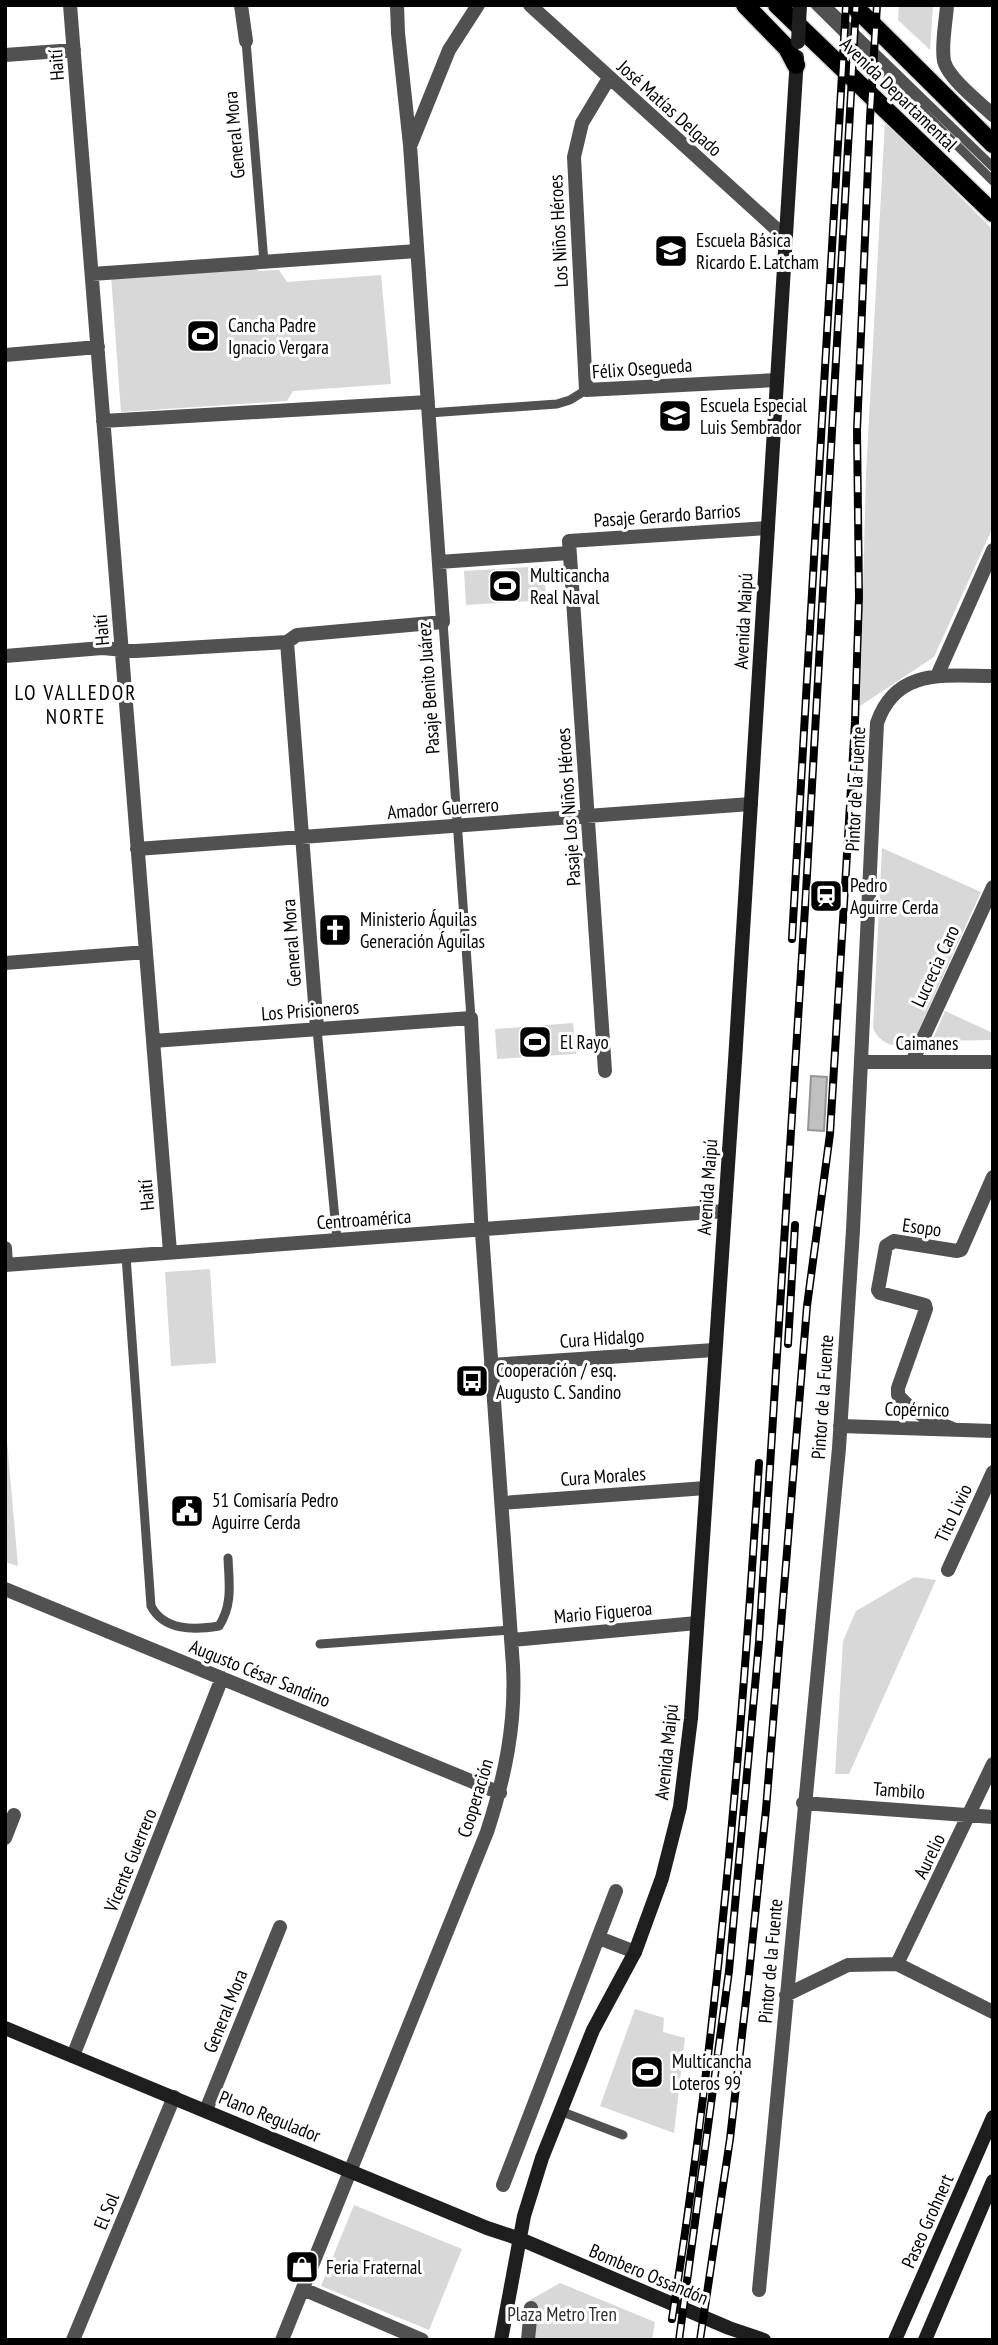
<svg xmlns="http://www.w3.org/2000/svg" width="998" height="2345" font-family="'PT Sans Narrow',sans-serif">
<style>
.green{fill:#d8d8d8}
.building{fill:#c0c0c0;stroke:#959595;stroke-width:2}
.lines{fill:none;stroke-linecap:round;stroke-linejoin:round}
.primary-casing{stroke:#dbdbdb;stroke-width:21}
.lane{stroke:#515151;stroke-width:9}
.street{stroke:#515151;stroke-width:14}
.secondary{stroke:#1e1e1e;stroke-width:14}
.primary{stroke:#000;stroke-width:18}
.rail-casing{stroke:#000;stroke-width:8}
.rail{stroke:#fff;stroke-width:5;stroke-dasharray:16;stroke-linecap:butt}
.secondary-bridge{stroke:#1e1e1e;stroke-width:14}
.labels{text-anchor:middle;stroke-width:6;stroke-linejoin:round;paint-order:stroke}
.street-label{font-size:19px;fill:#000;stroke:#fff}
.poi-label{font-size:19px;fill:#000;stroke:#fff;text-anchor:start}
.park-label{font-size:19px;fill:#2f2f2f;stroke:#fff}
.neighbourhood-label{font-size:21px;letter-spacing:2px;fill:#000;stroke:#fff}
</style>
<rect width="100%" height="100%" fill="#fff"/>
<path class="green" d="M899,5H933L930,50L898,20Z
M885,121L993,230V527L934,657L860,706L866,474Z
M253,267L259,271L279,270L287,282L381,275L391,384L293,391L287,401L121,412L111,276Z
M544,566L546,600L466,605L464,571Z
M882,848L981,892L916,1036C904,1053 880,1046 873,1028Z
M945,1011L993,1033V1040L932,1041Z
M573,1023L576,1054L497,1059L495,1029Z
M210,1269L216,1363L171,1366L165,1272Z
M5,1418L18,1566L5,1562Z
M914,1577L936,1580L849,1774H835L843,1641L856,1611Z
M635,2009L664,2018L663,2032L685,2038L674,2133L600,2106Z
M354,2205L462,2249L429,2330L321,2286Z
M560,2283L655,2322L652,2340H522L530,2300Z"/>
<path class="building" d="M811,1076L827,1077L824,1131L808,1130Z"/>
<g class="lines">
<defs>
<path id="primary" d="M745,5L787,48L796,65
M777,5L993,213
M853,5L993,144"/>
</defs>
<use href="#primary" class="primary-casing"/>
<path class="lane" d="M815,5L993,181
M826,5L993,167
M246,41L264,262
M429,413L557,404L570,400L586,390
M443,622L471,1018
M317,1029L337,1240
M126,1256L151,1606C164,1631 194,1630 219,1626C233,1605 229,1582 228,1558
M320,1644L511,1630
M560,2111L623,2135"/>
<path class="street" d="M70,5L170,1252
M241,5L246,41
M530,5L785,237
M947,5C946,22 941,45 944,61C948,78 980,103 993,115
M5,55L74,50
M609,78L582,123L574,157L586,390L777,380
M411,144L449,50L478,5
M92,274L417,251
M5,355L98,347
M103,421L428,402
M439,562L569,553
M287,642L297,635L443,622L410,145L398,33L397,5
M287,642L317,1029
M5,656L102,648L136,651L287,642
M937,676L993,550
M137,849L751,804
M5,963L146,952
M153,1041L471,1018L481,1219L513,1666C516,1724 505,1777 487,1832L282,2340
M861,1062H993
M912,1062L993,887
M605,1071L569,541L768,528
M5,1248L6,1265
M5,1265L725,1211
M491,1365L714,1350
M840,1426L993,1431
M953,1429C933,1421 912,1413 898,1395V1388L926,1309L925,1305L880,1293L878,1290L886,1246L894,1241L957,1251L961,1250L993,1177
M502,1503L706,1488
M948,1570L993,1472
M5,1589L500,1793
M512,1640L697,1623
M803,1803L993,1817
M5,1838L14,1815
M599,1938L635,1952
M897,1964L993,1764
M786,1995L848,1965L897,1964L993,2012
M73,2056L222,1678
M206,2110L280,1927
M503,2185L616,1891
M303,2289L422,2340
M759,2290L839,1448L853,1230L877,723C896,667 946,676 993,676
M73,2340L174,2097
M528,2340L531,2308"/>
<path class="secondary" d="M5,2028L487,2228L520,2239L729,2328L764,2340
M501,2340L524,2216L542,2158L593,2030L635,1952L662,1878L680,1807L691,1718L735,1061L797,57
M895,2340L993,2117
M925,2340L993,2181"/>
<use href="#primary" class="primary"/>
<defs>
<path id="rail" d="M792,939L846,5
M788,1344L795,1225
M672,2319C717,2035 741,1749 759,1463
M679,2340L729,1971L759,1642L806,892L856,5
M700,2340L730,2139L749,1974L766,1809L807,1306L830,1134L855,722L859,596L857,430L870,118L877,5"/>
</defs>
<use href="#rail" class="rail-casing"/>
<use href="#rail" class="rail"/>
<path class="secondary-bridge" d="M798,42L800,5"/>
</g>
<defs>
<symbol id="school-square" viewBox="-11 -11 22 22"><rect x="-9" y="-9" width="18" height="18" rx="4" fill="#000" stroke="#fff"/><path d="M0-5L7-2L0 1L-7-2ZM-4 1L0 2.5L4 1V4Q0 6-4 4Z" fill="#fff"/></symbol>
<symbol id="stadium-square" viewBox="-11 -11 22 22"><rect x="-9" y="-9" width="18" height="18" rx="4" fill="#000" stroke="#fff"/><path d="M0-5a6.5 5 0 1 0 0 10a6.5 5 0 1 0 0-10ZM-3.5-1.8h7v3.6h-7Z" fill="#fff"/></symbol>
<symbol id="station-square" viewBox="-11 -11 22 22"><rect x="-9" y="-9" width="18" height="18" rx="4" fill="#000" stroke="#fff"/><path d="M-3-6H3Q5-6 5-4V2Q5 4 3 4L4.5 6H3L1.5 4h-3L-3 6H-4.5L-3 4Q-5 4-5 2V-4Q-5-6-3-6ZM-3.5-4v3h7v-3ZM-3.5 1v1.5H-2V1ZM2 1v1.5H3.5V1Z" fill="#fff"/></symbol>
<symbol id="church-square" viewBox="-11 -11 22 22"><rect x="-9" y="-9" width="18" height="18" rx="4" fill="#000" stroke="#fff"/><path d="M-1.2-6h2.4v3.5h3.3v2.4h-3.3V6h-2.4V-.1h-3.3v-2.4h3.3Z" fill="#fff"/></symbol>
<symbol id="bus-square" viewBox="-11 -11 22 22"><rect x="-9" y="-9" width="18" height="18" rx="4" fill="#000" stroke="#fff"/><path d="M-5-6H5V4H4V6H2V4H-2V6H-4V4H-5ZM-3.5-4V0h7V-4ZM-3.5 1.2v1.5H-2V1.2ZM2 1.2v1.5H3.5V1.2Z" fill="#fff"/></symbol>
<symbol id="civic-square" viewBox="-11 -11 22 22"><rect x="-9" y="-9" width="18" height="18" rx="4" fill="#000" stroke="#fff"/><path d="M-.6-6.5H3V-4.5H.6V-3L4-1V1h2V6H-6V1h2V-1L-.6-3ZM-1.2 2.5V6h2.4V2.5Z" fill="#fff"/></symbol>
<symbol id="shop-square" viewBox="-11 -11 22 22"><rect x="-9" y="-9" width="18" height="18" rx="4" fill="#000" stroke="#fff"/><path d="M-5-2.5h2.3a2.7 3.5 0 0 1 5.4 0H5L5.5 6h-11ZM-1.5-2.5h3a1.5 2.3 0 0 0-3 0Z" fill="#fff"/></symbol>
</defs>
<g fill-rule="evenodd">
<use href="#school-square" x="652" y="232" width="38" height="38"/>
<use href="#stadium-square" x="184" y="317" width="38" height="38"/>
<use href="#school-square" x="656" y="397" width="38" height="38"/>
<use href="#stadium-square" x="486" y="567" width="38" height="38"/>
<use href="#station-square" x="807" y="877" width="38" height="38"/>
<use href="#church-square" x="316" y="911" width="38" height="38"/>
<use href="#stadium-square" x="516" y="1023" width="38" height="38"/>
<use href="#bus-square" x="453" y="1362" width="38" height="38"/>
<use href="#civic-square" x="168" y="1492" width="38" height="38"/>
<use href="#stadium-square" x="628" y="2053" width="38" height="38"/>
<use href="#shop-square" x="283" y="2248" width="38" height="38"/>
</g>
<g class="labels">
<g class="street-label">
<text transform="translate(56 65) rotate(-94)" y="7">Haití</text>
<text transform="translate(899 94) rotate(44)" y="7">Avenida Departamental</text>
<text transform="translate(670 108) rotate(42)" y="7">José Matías Delgado</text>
<text transform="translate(234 135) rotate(-95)" y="7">General Mora</text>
<text transform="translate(558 231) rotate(-93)" y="7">Los Niños Héroes</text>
<text transform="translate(642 368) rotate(-4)" y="7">Félix Osegueda</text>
<text transform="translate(667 515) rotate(-4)" y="7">Pasaje Gerardo Barrios</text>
<text transform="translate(743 621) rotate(-87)" y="7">Avenida Maipú</text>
<text transform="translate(101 630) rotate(-95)" y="7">Haití</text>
<text transform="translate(428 688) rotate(-94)" y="7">Pasaje Benito Juárez</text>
<text transform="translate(855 789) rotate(-87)" y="7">Pintor de la Fuente</text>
<text transform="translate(568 807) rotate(-94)" y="7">Pasaje Los Niños Héroes</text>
<text transform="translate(443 808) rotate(-4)" y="7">Amador Guerrero</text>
<text transform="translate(291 943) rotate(-94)" y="7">General Mora</text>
<text transform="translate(935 966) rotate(-65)" y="7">Lucrecia Caro</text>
<text transform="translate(310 1010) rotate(-4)" y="7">Los Prisioneros</text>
<text x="927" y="1050">Caimanes</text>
<text transform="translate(707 1187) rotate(-86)" y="7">Avenida Maipú</text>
<text transform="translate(146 1195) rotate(-95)" y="7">Haití</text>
<text transform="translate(364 1219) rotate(-4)" y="7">Centroamérica</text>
<text transform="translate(922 1227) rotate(8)" y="7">Esopo</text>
<text transform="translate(602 1338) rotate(-4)" y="7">Cura Hidalgo</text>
<text transform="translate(822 1397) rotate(-86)" y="7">Pintor de la Fuente</text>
<text transform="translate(917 1409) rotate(1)" y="7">Copérnico</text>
<text transform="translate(603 1476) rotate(-4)" y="7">Cura Morales</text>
<text transform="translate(953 1513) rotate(-65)" y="7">Tito Livio</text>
<text transform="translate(603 1612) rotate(-5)" y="7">Mario Figueroa</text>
<text transform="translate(260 1673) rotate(22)" y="7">Augusto César Sandino</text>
<text transform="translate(666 1752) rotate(-84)" y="7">Avenida Maipú</text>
<text transform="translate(899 1790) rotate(4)" y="7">Tambilo</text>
<text transform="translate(475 1798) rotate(-73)" y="7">Cooperación</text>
<text transform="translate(929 1856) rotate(-64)" y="7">Aurelio</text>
<text transform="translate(130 1860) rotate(-68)" y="7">Vicente Guerrero</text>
<text transform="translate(770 1961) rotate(-85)" y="7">Pintor de la Fuente</text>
<text transform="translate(225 2011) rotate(-68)" y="7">General Mora</text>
<text transform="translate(270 2116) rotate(22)" y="7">Plano Regulador</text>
<text transform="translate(106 2211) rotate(-68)" y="7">El Sol</text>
<text transform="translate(927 2221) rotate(-66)" y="7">Paseo Grohnert</text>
<text transform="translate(649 2274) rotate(23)" y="7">Bombero Ossandón</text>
</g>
<g class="poi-label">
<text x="696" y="247">Escuela Básica<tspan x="696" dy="22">Ricardo E. Latcham</tspan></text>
<text x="228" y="332">Cancha Padre<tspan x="228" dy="22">Ignacio Vergara</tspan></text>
<text x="700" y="412">Escuela Especial<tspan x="700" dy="22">Luis Sembrador</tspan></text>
<text x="530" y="582">Multicancha<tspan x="530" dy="22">Real Naval</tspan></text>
<text x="850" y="892">Pedro<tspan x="850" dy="22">Aguirre Cerda</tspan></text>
<text x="360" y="926">Ministerio Águilas<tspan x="360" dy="22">Generación Águilas</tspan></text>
<text x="560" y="1049">El Rayo</text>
<text x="496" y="1377">Cooperación / esq.<tspan x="496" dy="22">Augusto C. Sandino</tspan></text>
<text x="212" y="1507">51 Comisaría Pedro<tspan x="212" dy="22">Aguirre Cerda</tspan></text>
<text x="672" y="2068">Multicancha<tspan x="672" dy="22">Loteros 99</tspan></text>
<text x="326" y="2274">Feria Fraternal</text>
</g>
<g class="park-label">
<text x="562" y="2321">Plaza Metro Tren</text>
</g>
<g class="neighbourhood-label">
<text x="76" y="700">LO VALLEDOR<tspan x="76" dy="24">NORTE</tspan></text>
</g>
</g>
<rect width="998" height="2345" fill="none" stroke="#000000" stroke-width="14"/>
</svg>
